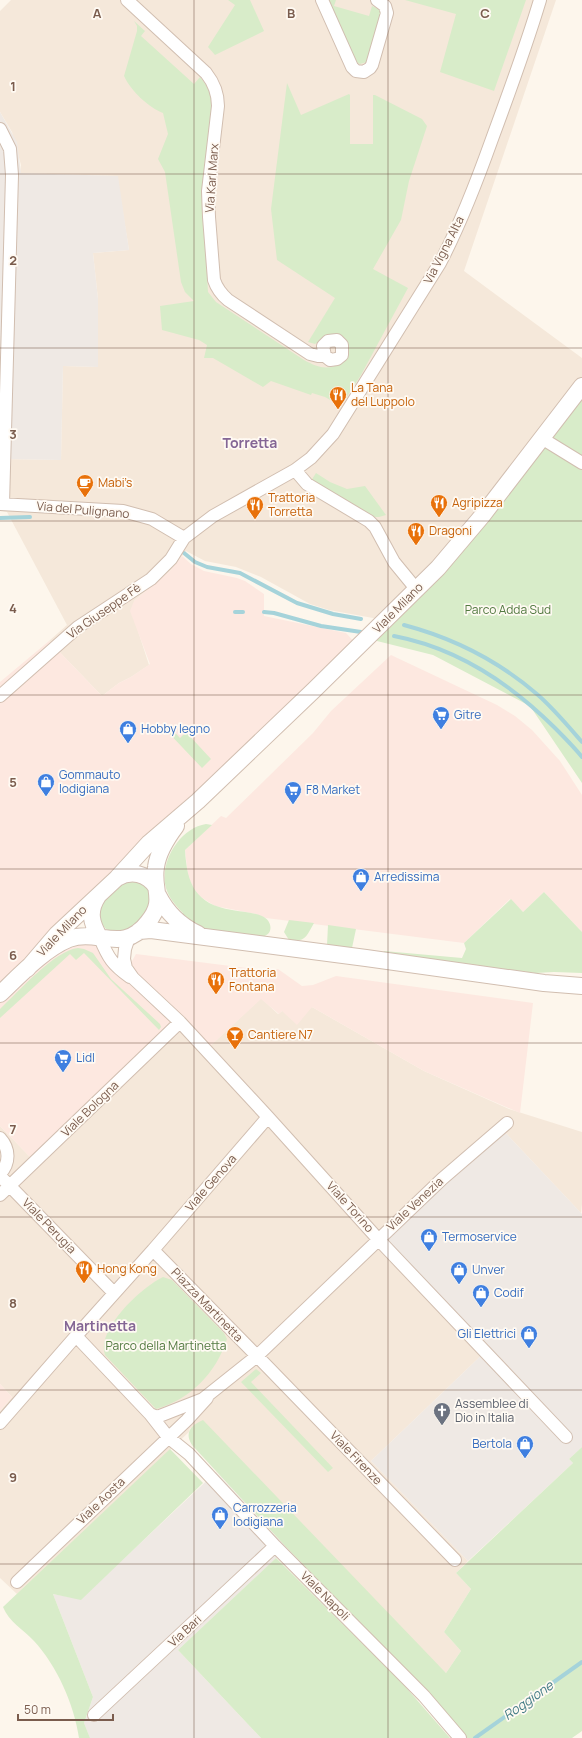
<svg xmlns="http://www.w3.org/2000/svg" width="582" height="1738" font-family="Manrope,sans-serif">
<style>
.residential{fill:#f5e8da}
.commercial{fill:#fde8e0}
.industrial{fill:#efe9e4}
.green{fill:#d8ecc9}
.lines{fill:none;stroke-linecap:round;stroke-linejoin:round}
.stream{stroke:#a5d3da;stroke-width:4}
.minor-casing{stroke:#d1beb0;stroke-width:14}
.tertiary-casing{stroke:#d1beb0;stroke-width:18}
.minor{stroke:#fff;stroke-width:12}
.tertiary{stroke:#fff;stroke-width:16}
.grid{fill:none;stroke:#7a5c4d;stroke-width:1;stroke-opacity:0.55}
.labels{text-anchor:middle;stroke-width:3.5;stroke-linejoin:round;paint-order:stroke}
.street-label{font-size:12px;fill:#7a5c4d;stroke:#fffaf3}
.food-label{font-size:12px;fill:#c56008;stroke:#fffaf3;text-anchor:start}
.park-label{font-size:12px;fill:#537a41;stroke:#fffaf3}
.shop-label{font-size:12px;fill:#366cbe;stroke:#fffaf3;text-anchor:start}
.worship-label{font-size:12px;fill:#5b616d;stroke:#fffaf3;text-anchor:start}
.water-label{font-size:13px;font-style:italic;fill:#437c86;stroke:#fffaf3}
.quarter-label{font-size:14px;font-weight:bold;fill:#846695;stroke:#fffaf3}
.grid-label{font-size:13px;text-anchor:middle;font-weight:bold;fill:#7a5c4d;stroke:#fffaf3;stroke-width:3.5;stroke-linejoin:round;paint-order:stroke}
</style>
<rect width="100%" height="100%" fill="#fdf6ec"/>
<path class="residential" d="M11,0H556L464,271L582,358V384L542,438L384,620L329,610L310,604L261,577L236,567L205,561L186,551L170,571L134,601L138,631L149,665L131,677L119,683L102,696L49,641L67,625L7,512L0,511V459L61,460L63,366L97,367L98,299L93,253L129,250L117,176L20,173L21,165L12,132L0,112V11Z
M261,998L278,1014L282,1011L312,1007L424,1071L509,1109L582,1132V1204L581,1213L502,1129L488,1349L371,1461L468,1561L456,1573L471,1589L444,1632L461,1651L446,1673L190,1428L189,1432L17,1594L0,1578V1411L12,1397L0,1384V1126L34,1161L178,1022L207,1049Z"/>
<path class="commercial" d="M182,556L191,564L204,571L237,578L245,581L264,594V616L346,633L358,646L0,992V682L49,641L102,696L119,683L131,677L150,664L130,611L134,601L170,571Z
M391,655L497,705L515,716L532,730L560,761L582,795V932L544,892L523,912L510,899L464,943L266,918L256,914L215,906L199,896L194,890L188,876L185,850L221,816L226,818L313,733L331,711Z
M89,938L178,1022L34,1161L0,1126V995L53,949Z
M136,954L270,971L278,969L302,986L313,985L336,976L533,1003L520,1113L424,1071L312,1007L297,1025L282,1011L279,1014L261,999L207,1049L128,968Z
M0,1384L12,1397L0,1411Z"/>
<path class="industrial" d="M0,112L17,142L21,173L118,176L129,250L93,253L98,299V367L63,366L61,460L0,459Z
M502,1129L582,1214V1447L569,1459L573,1463L468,1561L371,1461L488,1349L381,1239Z
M216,1472L287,1548L178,1650L261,1738H90L84,1723L93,1697L53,1594L81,1599Z"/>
<path class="green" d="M228,0H250L264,31L215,55L208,47L235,5Z
M328,0H336L334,6L369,16L372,6L381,10V14L367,62L360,64L356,62Z
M405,0H526L494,91L440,72L456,14Z
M134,21L145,31L141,36L194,84L200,77C208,86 212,95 213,107L202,190L208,292L216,302L304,360C319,368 328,371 343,362C351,348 349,344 336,335H328L315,344L308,342L335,298L277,260L271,209L287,83L301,115L349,94L350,95V144H373V95H375L422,119L427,126L409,181L401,220L373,269L408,288L361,375L341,406L325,397L312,393L311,395L271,381L263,387L213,358H204L207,345L199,340L162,330L160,306L194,301L185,292L181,282L165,172L158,159L168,134L163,113C148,107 131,91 124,76L137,31V26Z
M582,396V783L530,706L433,655L373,640Z
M316,473L330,482L347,489L365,486L386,515L379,517H375L320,486L311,481Z
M168,725L180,738L186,732L211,759L202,768L164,728Z
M206,824L212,825L185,850C187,884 195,904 232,910C241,912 253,912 262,916C273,921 274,935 261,937L203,929L180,916L183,913C177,907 170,899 167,891C157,865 179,828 206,824Z
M126,881L140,882L149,890L151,902L141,921L126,931H111L106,929L100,922L99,908L109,892Z
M544,892L582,932V973L554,972L535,973L383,953L384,951L462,958L466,949L464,943L511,899L523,912Z
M289,920L314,923C306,937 306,942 289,940L284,932Z
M328,925L356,929L352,948L327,945Z
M78,948L84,949L93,953L111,979L160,1024L161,1027L159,1030L84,953L76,960L70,954L0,1018V1009C18,992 55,950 78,948Z
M163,1277L172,1280L224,1333L227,1339C216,1373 191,1399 156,1409L105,1355C96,1329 142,1287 163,1277Z
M256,1369L261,1373L251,1382L333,1468L328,1472L241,1382Z
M203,1420L446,1673L461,1651L444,1632L471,1589L456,1573L573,1463L569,1459L582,1447V1731L572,1738H456L462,1733L430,1694L287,1548L192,1445C184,1433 191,1425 203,1420Z
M170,1449L203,1483L81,1600L53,1594L93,1697L84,1723L90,1738H79C74,1704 57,1666 34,1641C23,1629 9,1622 3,1607Z
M276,1558L403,1684L450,1738H261L178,1650Z"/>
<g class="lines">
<path class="stream" d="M0,518L30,517
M184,553L195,562L207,567L240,573L297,603L333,614L361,619
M235,612H243
M264,612L274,613L321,626L361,632
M404,625C453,638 500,662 538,695C554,709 568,726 582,742
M394,636C457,648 511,684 555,728C565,738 574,747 582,757
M475,1738L582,1662"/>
<defs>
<path id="minor" d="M127,0L206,73C214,83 218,93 218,106L208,191L209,217L214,280C217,289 221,294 228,300L310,354L318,356H325L330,360L337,359L342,355V345L337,340L328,341L323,346L325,356
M322,0L352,67L356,71L364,72L370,68L372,65L387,13L385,6L377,0
M0,129L10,149L12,175L3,504
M543,439L582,463
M295,470L307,484L369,521L375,527L394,562L417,590
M0,504L123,511L152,519L184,538
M0,696L78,627L151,579L171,559L184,538L213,516L295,470L311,458L333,434L440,263C461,223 477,181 492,139C509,93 526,47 540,0
M129,937L125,949L124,959L126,968L133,978L180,1022L268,1117L378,1239L566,1437
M100,938C108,958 113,965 130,977
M0,1138C10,1149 10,1163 0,1174
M0,1176L114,1293
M0,1195L180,1022
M153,1250L257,1356L203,1399L157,1417L150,1414L76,1336Z
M153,1250L268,1117
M150,1414L168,1437L189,1454L275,1546L424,1696L460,1738
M0,1423L76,1336
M455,1560L257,1356L442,1179L507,1123
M17,1582L187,1420L207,1398
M94,1715L275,1546"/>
<path id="tertiary" d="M117,878C131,870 147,873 156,887
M158,895C167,913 179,925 198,934
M98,896C88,911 91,923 100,938
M139,931L151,930L366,958L544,983L582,986
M27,969L57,934L117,878L149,843L198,801L314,690L438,568L482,516L582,386
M0,994C19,976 44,949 69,939C98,928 123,955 148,922C166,900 152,890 156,867C158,852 167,838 176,826"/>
</defs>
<use href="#minor" class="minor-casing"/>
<use href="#tertiary" class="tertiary-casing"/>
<use href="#minor" class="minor"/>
<use href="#tertiary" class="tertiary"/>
</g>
<path class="grid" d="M194,0V1738M388,0V1738M0,174H582M0,348H582M0,521H582M0,695H582M0,869H582M0,1043H582M0,1217H582M0,1390H582M0,1564H582"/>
<defs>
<symbol id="restaurant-pin" viewBox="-11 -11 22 30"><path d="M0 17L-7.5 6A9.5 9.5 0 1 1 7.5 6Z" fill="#e8710a" stroke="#fffaf3"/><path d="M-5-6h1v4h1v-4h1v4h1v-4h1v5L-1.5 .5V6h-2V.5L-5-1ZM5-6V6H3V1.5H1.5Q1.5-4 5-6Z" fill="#fff"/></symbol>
<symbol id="cafe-pin" viewBox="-11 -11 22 30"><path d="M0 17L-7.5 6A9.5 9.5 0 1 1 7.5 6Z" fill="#e8710a" stroke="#fffaf3"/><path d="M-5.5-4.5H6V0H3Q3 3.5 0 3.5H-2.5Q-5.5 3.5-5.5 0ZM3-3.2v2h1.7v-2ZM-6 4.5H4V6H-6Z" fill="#fff"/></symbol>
<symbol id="supermarket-pin" viewBox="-11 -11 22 30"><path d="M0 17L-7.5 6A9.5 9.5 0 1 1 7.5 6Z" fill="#3f7fe0" stroke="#fffaf3"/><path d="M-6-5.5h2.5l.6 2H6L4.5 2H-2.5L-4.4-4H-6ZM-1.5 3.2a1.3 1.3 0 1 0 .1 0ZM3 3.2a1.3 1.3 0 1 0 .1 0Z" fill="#fff"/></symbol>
<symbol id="shop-pin" viewBox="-11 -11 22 30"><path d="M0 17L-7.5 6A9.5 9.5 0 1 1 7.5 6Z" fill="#3f7fe0" stroke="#fffaf3"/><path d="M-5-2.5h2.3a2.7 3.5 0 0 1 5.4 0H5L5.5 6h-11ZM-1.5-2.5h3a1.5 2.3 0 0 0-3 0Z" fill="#fff"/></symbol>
<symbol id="bar-pin" viewBox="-11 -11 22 30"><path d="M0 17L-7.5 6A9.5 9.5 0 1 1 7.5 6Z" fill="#e8710a" stroke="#fffaf3"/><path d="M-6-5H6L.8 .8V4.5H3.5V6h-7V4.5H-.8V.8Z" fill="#fff"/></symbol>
<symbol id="church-pin" viewBox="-11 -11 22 30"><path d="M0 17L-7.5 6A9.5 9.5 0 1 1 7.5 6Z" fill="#6b7280" stroke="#fffaf3"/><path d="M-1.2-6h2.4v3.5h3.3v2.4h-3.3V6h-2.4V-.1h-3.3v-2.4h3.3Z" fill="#fff"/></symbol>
</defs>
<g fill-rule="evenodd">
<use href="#restaurant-pin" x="328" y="385" width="20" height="27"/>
<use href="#cafe-pin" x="75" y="473" width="20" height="27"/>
<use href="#restaurant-pin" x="429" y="493" width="20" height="27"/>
<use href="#restaurant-pin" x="245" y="495" width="20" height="27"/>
<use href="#restaurant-pin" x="406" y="521" width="20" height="27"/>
<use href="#supermarket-pin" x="431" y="705" width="20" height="27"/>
<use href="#shop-pin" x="118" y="719" width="20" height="27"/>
<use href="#shop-pin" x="36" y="772" width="20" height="27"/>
<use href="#supermarket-pin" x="283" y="780" width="20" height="27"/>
<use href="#shop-pin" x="351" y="867" width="20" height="27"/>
<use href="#restaurant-pin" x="206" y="970" width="20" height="27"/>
<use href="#bar-pin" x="225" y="1025" width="20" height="27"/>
<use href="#supermarket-pin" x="53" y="1048" width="20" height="27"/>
<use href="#shop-pin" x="419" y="1227" width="20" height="27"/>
<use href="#restaurant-pin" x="74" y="1259" width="20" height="27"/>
<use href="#shop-pin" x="449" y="1260" width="20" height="27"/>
<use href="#shop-pin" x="471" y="1283" width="20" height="27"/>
<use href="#shop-pin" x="519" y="1324" width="20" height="27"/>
<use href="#church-pin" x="432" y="1401" width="20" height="27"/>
<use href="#shop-pin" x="515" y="1434" width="20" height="27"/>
<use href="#shop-pin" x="210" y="1505" width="20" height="27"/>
</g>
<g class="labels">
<g class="street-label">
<text transform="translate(212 178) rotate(-86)" y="4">Via Karl Marx</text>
<text transform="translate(444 250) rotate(-63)" y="4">Via Vigna Alta</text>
<text transform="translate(83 510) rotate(5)" y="4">Via del Pulignano</text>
<text transform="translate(398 608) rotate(-45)" y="4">Viale Milano</text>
<text transform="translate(104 611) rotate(-35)" y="4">Via Giuseppe Fè</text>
<text transform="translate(62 931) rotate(-46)" y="4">Viale Milano</text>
<text transform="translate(90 1109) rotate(-44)" y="4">Viale Bologna</text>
<text transform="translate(211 1183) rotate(-49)" y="4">Viale Genova</text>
<text transform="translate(415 1204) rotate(-43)" y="4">Viale Venezia</text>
<text transform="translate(350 1207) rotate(48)" y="4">Viale Torino</text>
<text transform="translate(49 1226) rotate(46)" y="4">Viale Perugia</text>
<text transform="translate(207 1305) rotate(46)" y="4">Piazza Martinetta</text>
<text transform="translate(356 1458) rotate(46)" y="4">Viale Firenze</text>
<text transform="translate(101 1501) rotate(-44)" y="4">Viale Aosta</text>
<text transform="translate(325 1596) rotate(45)" y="4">Viale Napoli</text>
<text transform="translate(185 1631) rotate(-43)" y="4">Via Bari</text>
</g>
<g class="food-label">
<text x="351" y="392">La Tana<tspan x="351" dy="14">del Luppolo</tspan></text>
<text x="98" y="487">Mabi’s</text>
<text x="268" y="502">Trattoria<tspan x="268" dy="14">Torretta</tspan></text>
<text x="452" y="507">Agripizza</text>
<text x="429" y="535">Dragoni</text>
<text x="229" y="977">Trattoria<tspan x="229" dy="14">Fontana</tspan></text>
<text x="248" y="1039">Cantiere N7</text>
<text x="97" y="1273">Hong Kong</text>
</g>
<g class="park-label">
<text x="508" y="614">Parco Adda Sud</text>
<text x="166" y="1350">Parco della Martinetta</text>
</g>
<g class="shop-label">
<text x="454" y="719">Gitre</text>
<text x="141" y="733">Hobby legno</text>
<text x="59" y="779">Gommauto<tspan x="59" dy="14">lodigiana</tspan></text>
<text x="306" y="794">F8 Market</text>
<text x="374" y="881">Arredissima</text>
<text x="76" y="1062">Lidl</text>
<text x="442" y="1241">Termoservice</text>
<text x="472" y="1274">Unver</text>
<text x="494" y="1297">Codif</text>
<text x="516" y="1338" text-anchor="end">Gli Elettrici</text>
<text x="512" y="1448" text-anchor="end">Bertola</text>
<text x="233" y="1512">Carrozzeria<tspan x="233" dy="14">lodigiana</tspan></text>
</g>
<g class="worship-label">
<text x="455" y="1408">Assemblee di<tspan x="455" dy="14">Dio in Italia</tspan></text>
</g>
<g class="water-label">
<text transform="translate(528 1700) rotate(-35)" y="5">Roggione</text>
</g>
<g class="quarter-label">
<text x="250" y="448">Torretta</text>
<text x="100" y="1331">Martinetta</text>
</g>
</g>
<g class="grid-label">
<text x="97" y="18">A</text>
<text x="291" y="18">B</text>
<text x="485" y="18">C</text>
<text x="13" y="91">1</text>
<text x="13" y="265">2</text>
<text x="13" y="439">3</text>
<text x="13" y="613">4</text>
<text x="13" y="787">5</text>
<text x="13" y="960">6</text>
<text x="13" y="1134">7</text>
<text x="13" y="1308">8</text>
<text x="13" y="1482">9</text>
</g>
<path d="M18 1714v6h95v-6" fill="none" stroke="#7a5c4d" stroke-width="2"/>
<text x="24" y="1714" font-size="12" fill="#7a5c4d" stroke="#fffaf3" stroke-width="3" paint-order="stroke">50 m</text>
</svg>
